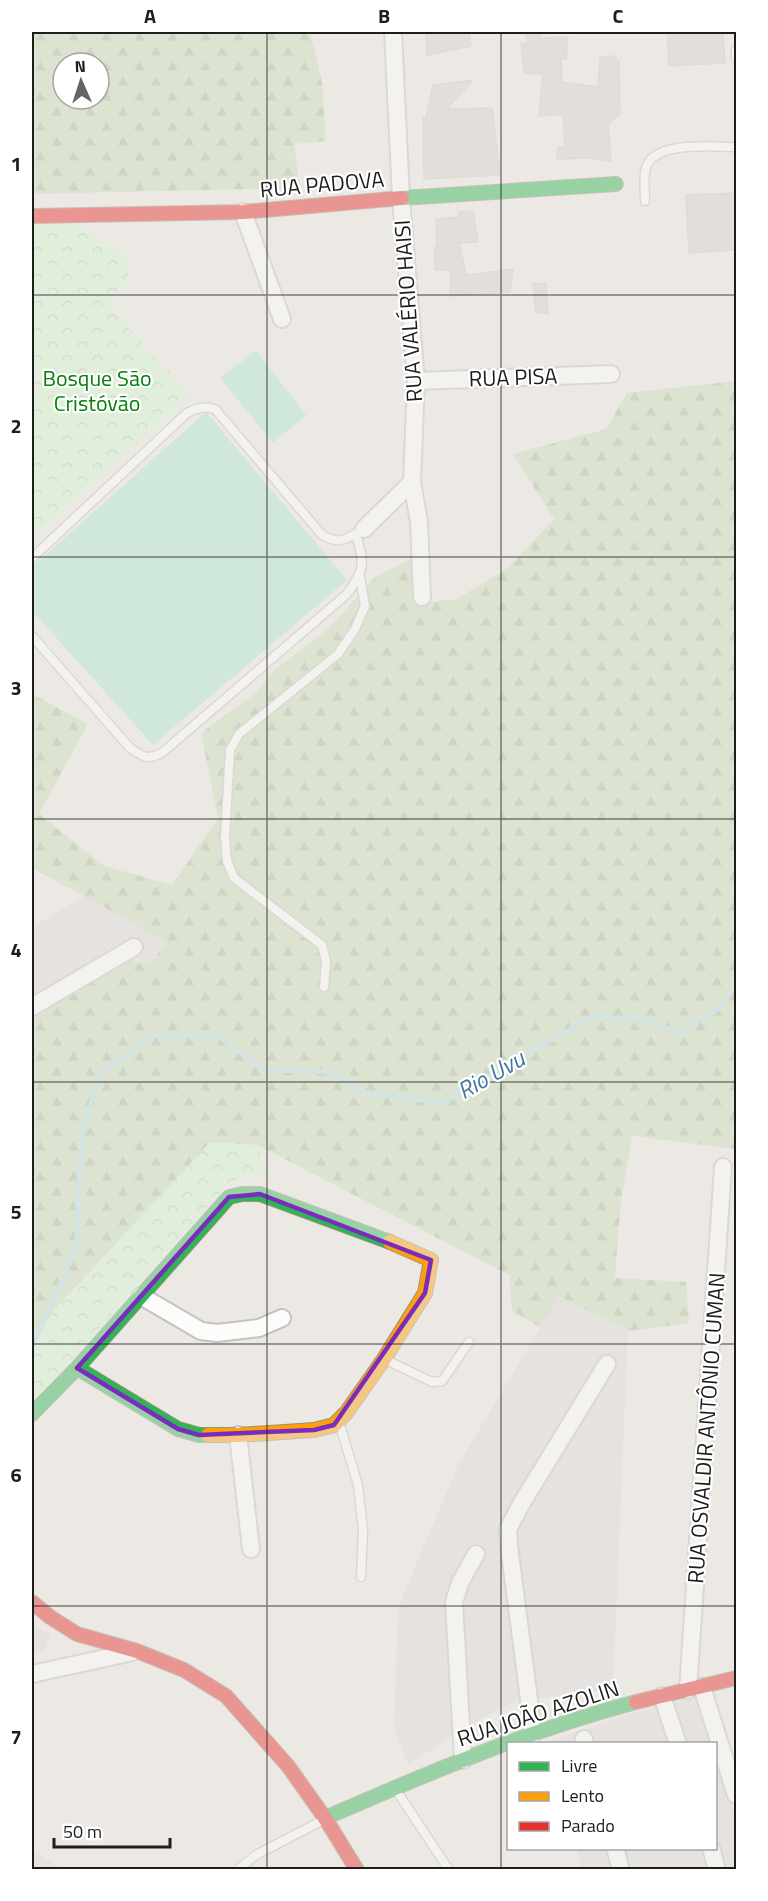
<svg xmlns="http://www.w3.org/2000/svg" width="768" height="1901" font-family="'Titillium Web',sans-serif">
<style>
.residential{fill:#dbd9d7}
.forest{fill:url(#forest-firs);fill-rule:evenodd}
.park{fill:url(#park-crowns)}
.pitch{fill:#aee6ca}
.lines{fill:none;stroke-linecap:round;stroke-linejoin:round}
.stream{stroke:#b7dce1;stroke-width:4.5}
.building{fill:#d4d1ce;stroke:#cfcac6;stroke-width:1.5}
.lane-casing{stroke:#c4c3c1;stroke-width:11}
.street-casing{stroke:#c4c3c1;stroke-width:20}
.fast-casing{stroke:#96957c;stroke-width:16}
.slow-casing{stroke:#96957c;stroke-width:16}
.jam-casing{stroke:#96957c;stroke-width:16}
.lane{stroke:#fcfcfb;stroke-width:8}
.street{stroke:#fcfcfb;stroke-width:16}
.fast{stroke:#30b455;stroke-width:14}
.slow{stroke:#ff9f0a;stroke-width:14}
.jam{stroke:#e5322d;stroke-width:14}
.marked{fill:none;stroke:#7b2cbf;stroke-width:4.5;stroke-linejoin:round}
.grid{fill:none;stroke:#1d1d1d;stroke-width:1.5;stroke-opacity:0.55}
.labels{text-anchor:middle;stroke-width:4.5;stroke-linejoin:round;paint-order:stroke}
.street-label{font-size:22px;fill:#1d1d1d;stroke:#fff}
.park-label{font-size:22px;fill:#058107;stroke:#fff}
.water-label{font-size:24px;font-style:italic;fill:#3f78a2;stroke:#fff}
.neatline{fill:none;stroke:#1d1d1d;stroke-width:2}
.grid-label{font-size:20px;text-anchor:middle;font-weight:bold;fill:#1d1d1d}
</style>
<defs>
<pattern id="forest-firs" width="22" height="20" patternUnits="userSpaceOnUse" patternTransform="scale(1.5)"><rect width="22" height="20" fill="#c8dcb8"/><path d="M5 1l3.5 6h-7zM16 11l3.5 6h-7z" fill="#abbc9e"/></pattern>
<pattern id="park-crowns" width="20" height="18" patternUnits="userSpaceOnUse" patternTransform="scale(1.5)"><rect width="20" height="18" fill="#d2f3cf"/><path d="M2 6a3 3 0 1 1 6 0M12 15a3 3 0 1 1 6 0" fill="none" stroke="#b4d0b1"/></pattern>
</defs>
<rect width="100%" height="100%" fill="#ece9e5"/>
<path class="residential" d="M84,896L169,942L148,966L32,1013V927Z
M559,1296L628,1331L613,1689L516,1701L466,1727L408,1765L394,1727L398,1608L458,1465Z
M32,1622L50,1636L44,1653L32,1655Z
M696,1697L712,1743H544L622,1716Z
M716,1756L736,1820V1869H583L576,1849L716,1848Z
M32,1850L62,1869H32Z"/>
<path class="forest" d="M32,32H310L322,83L326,141L294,144L300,188L32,194ZM63,63H99V99H63Z
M736,381V1149L632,1136L621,1201L615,1278L686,1282L689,1323L628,1331L559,1296L540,1327L512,1311L509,1275L257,1145L211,1142L32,1334V1013L128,960L148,966L168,942L32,868V694L88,724L39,814L104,866L172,885L218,818L201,733L258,691L273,671L328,629L374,578L410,559L417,603L457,599L509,567L554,519L513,454L606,429L627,393Z"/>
<path class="park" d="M59,214L124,255L129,279L106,304L191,395L32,539V215Z
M210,1142L257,1145L268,1175L247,1176L229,1182L32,1405V1334Z"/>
<path class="pitch" d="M256,350L306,415L273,443L220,378Z
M206,412L347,580L153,745L32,611V567Z"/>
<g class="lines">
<path class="stream" d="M32,1347L77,1247L78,1190L83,1132L99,1075L155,1035L219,1037L264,1070L330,1072L364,1092L443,1103L591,1017L646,1019L678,1033L717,1010L736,985"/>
</g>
<path class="building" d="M426,32H469L471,46L427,55Z
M526,32H540V38L568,37L566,59L561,58L562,82L598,87L600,57L616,56V60H619L620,114L608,124L611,161L589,158L557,159L558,147H565L563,114L539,116L543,74L524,73L521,43H528Z
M667,32H723L725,63L669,66Z
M473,80L447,109L492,108L500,175L424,179L423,118H426L433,85Z
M736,193V250L689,253L686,195Z
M473,211L478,242L459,243L466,275L513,269L510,292L450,296L451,270H435V246H437L436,219L458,217L459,212Z
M546,283L548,314L536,312L533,284Z"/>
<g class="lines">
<defs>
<path id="lane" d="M736,58V49
M645,201C645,191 643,177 646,168C654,140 714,147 736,147
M32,558L187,413C197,408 204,406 215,409L322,535C339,544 343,541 359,532
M32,636L130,748C144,757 147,761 163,752L347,594C366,568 364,563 356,534
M324,987L326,961L322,945L234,878L227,861L225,837L230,750L239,734L338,654L355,629L365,606L360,577
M384,1359L432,1382L442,1381L469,1342
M339,1422L358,1485L363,1530L361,1577
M396,1790L449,1870
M237,1870L256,1855L325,1819"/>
<path id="street" d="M243,212L282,319
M416,381L611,374
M412,482L419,522L422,597
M364,529L412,482L416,381L401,198L393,32
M32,1007L134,947
M141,1296L201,1331L217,1333L259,1328L282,1318
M238,1435L251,1549
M32,1674L133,1652
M702,1687L736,1795
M688,1690L723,1167
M662,1696L678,1744
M532,1735L529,1699L509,1546L508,1529L523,1501L607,1364
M584,1739L585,1744
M463,1760L454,1602L460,1583L476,1554
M615,1848L621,1870
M711,1848L717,1870"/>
<path id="fast" d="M402,198L616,184
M77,1368L178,1429L199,1435H208
M32,1414L77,1368L229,1197L242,1194H260L390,1242
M325,1818C426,1774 529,1730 636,1702"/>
<path id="slow" d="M208,1435H238L314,1430L334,1425L346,1413L384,1359L425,1293L431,1260L390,1242"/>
<path id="jam" d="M32,216L243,212L402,198
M32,1602L50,1617L77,1634L137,1651L184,1670L226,1696L288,1766L325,1818L357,1870
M636,1702L736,1678"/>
</defs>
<use href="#lane" class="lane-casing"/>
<use href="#street" class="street-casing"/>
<use href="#fast" class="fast-casing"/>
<use href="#slow" class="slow-casing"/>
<use href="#jam" class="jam-casing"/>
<use href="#lane" class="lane"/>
<use href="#street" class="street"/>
<use href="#fast" class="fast"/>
<use href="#slow" class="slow"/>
<use href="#jam" class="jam"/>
</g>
<path d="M0 0H768V1901H0ZM260,1194L431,1260L425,1293L334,1425L314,1430L199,1435L178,1429L77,1368L229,1197Z" fill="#ece9e5" fill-opacity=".55" fill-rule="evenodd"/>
<path class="marked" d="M260,1194L431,1260L425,1293L334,1425L314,1430L199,1435L178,1429L77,1368L229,1197Z"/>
<path class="grid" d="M267,32V1870M501,32V1870M32,295H736M32,557H736M32,819H736M32,1082H736M32,1344H736M32,1606H736"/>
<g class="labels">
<g class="street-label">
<text transform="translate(322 184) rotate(-5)" y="8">RUA PADOVA</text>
<text transform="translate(408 311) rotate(-94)" y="8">RUA VALÉRIO HAISI</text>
<text transform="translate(513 377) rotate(-2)" y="8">RUA PISA</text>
<text transform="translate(706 1428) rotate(-86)" y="8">RUA OSVALDIR ANTÔNIO CUMAN</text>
<text transform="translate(538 1713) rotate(-18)" y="8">RUA JOÃO AZOLIN</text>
</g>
<g class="park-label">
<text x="97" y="386">Bosque São<tspan x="97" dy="25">Cristóvão</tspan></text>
</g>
<g class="water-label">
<text transform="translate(491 1075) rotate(-30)" y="8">Rio Uvu</text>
</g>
</g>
<rect width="768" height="1901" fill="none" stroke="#ffffff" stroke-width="66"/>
<rect x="507" y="1742" width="210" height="108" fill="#ffffff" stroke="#a5a5a5" stroke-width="1.5"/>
<rect x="519" y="1762" width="30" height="9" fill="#30b455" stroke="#a5a5a5" stroke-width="1.5"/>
<text x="561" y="1772" font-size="18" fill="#1d1d1d">Livre</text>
<rect x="519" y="1792" width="30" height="9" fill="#ff9f0a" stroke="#a5a5a5" stroke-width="1.5"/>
<text x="561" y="1802" font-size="18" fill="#1d1d1d">Lento</text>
<rect x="519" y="1822" width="30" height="9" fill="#e5322d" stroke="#a5a5a5" stroke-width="1.5"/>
<text x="561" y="1832" font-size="18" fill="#1d1d1d">Parado</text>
<g transform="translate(81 81) rotate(357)"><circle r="28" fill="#ffffff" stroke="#a5a5a5" stroke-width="1.5"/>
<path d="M0-4.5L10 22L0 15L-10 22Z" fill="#656463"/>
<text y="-9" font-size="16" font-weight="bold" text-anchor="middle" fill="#1d1d1d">N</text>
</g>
<path d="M54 1838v9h116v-9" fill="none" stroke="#1d1d1d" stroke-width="3"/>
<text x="63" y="1838" font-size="18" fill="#1d1d1d" stroke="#ffffff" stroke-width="4.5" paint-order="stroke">50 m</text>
<rect x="33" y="33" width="702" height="1835" class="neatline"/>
<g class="grid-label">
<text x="150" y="23">A</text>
<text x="384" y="23">B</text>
<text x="618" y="23">C</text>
<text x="16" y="171">1</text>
<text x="16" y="433">2</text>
<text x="16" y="695">3</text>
<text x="16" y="957">4</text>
<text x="16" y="1219">5</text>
<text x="16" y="1482">6</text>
<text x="16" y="1744">7</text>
</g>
</svg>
